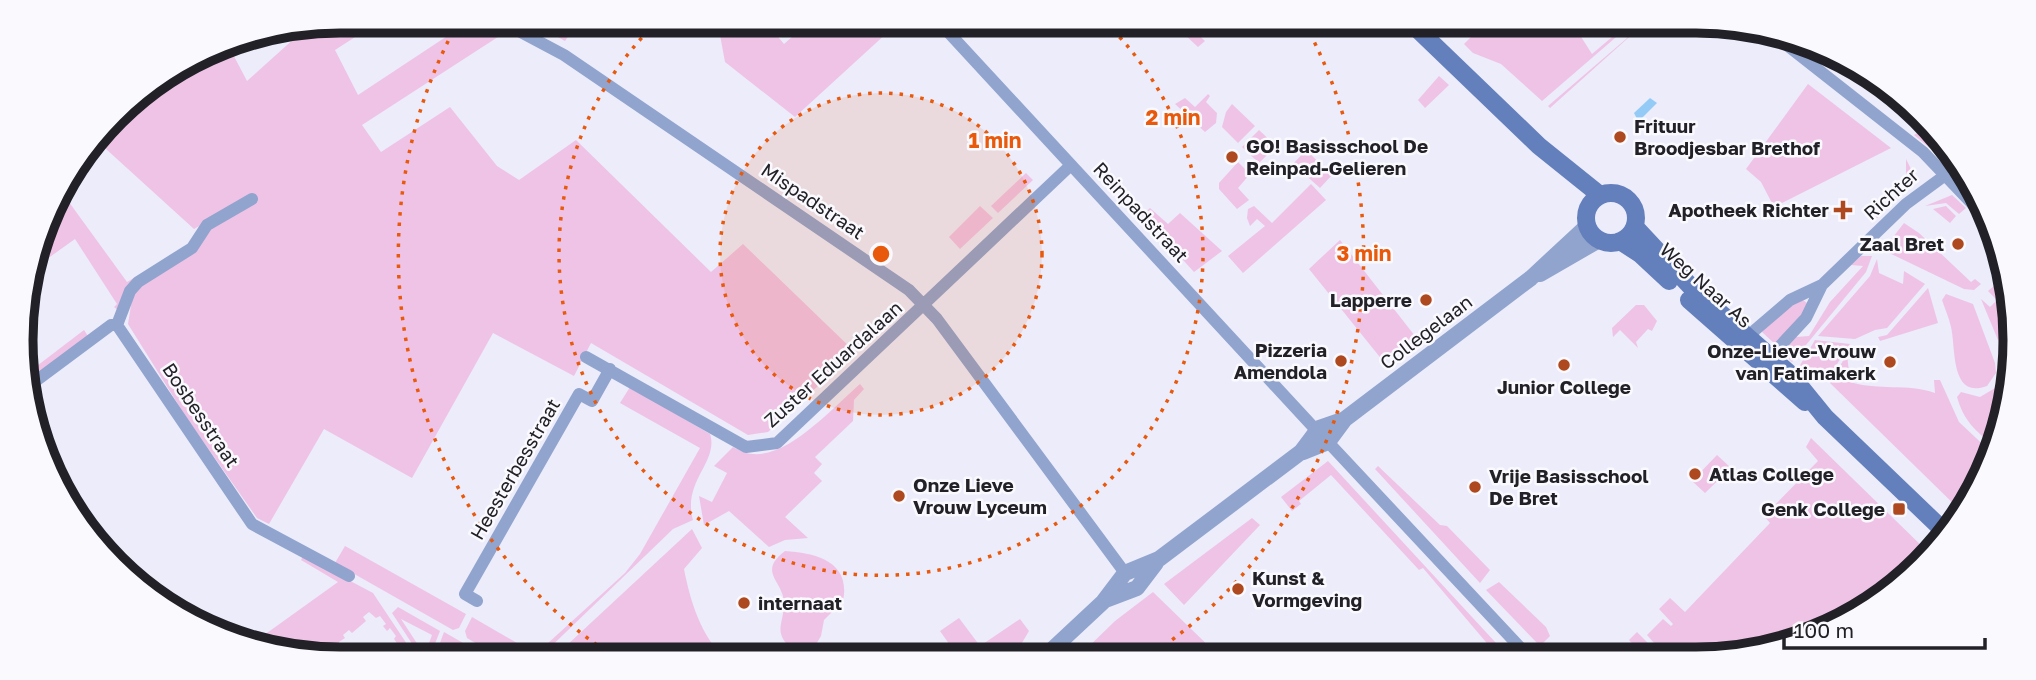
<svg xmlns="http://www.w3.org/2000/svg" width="2036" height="680" font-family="'Golos Text',sans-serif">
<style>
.green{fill:#efc3e6;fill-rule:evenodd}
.water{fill:#93cbf6}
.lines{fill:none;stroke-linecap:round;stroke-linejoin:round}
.minor{stroke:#91a4ce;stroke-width:12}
.tertiary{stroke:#91a4ce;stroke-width:16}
.secondary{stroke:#6480bc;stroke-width:18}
.ring{fill:none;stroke:#e8590c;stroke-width:3.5;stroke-dasharray:3.5 7}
.poi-dot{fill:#ae481e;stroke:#fafafe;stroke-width:2.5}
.labels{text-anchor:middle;stroke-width:5;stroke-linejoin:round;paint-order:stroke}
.poi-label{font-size:19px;font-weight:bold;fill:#212127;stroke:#fafafe;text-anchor:start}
.street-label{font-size:19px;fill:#212127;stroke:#fafafe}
.rim{fill:none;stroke:#212127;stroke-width:9}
.centre{fill:#e8590c;stroke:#fafafe;stroke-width:3.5}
.ring-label{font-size:21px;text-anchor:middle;font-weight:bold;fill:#e8590c;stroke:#fafafe;stroke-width:5;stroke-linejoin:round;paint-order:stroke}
</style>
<rect width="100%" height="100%" fill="#ececfb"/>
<path class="green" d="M341,21H380L335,50L358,95L470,21L501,35L362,125L381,152L450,107L497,166L519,180L576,140L711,272L743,244L855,352L768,432L748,435L591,343L574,376L493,333L412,478L324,429L269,524L257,518L186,417L128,324L133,293L208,228L254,195L194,229L106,149L94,147L129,100L218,45L227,43L247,81L307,27L320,25L324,32Z
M529,21H579L565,41Z
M694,21H765L784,44L810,21H900L795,117L725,62L718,24L696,27Z
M1184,21L1205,41L1198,47L1171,22Z
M1487,21H1571L1592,54L1631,21L1622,32L1542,101L1501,64L1473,53L1464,44Z
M1640,21H1647L1550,108L1548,106L1626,39Z
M1439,76L1449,85L1425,108L1418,100Z
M1808,84L1891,148L1774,207L1761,182L1746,169Z
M1208,94L1210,96L1206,102L1217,113L1216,123L1205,132L1175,104L1185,98L1195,107Z
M1232,104L1255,126L1238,143L1222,127L1226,112Z
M1926,128L1952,158L1940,156L1914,135Z
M1259,130L1276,146L1259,163L1242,147Z
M1306,150L1332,175L1320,188L1293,164Z
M1906,159L1912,171L1911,186L1877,218L1875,216L1906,185Z
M1238,162L1250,174L1238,188L1249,200L1237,209L1219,189V183Z
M1026,173L1033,180L998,213L991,206Z
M68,180L66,198L127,282L144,272L119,311L114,307L117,304L75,239L33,269L54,199Z
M1311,184L1326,200L1243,273L1228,256L1265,226L1257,219L1250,226L1247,218L1248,209L1254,206L1272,223Z
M1952,195L1966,208L1959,214L1946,203L1925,206Z
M980,206L993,218L960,249L949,237Z
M1946,206L1956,216L1950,223L1933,209Z
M1150,208L1168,224L1180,213L1222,251L1194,272L1142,215Z
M1904,223L1919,233L1971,282L1975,279L1981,284L1974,290L1964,289L1883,250Z
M1340,240L1415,336L1383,361L1309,269Z
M1861,256H1872L1866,272L1792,362L1785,355L1786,348L1796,337L1809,336L1830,302L1863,266L1851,265Z
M1877,259L1879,273L1903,284L1904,271L1925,284L1887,328L1875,330L1855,339L1818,336L1870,276Z
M1994,286L2002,294L2009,288L2012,298L2009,355L2005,357L1981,299L1990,307L1997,300L1988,291Z
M1928,288L1938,323L1880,341L1878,337L1887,335Z
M1946,294L1973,304L1995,363L1996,373L1987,386C1950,400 1956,348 1951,327C1949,318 1945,309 1942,300Z
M1803,300L1807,303L1805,311L1776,345L1762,332C1772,316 1787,308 1803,300Z
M1636,305H1644L1657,321L1652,331L1648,329L1636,342L1638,348L1620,330L1613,337L1612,328Z
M84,330L88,336L33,379L29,372Z
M1815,340L1850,344L1826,381L1808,375L1799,367Z
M1847,354L1850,382C1880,391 1906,383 1935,393L1934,380H1940L1959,422L1992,453L1972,500L1962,512L1830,383Z
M2007,381L2004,422L1995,446C1975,431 1964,421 1957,397L1961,392L1980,397Z
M860,384L864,389L854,400L853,421L815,457L822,464L814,473L822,481L785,517L808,538L785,540L769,547L729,511L704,525L699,496L712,502L727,473L714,466L733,447C739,450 746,454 753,454C790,457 833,407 860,384Z
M630,387L710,434C719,462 682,481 693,520L673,529L538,659H502L467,638L465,631L472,617L536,654L625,573L640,554L700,448L620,403Z
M1811,438L1929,553C1883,608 1810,643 1739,656C1705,662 1661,656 1626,657L1635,647L1629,640L1637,632L1651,646L1654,643L1647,635L1663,619L1671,626L1673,624L1659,609L1670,598L1685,612L1770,523L1764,516L1818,461L1806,447Z
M1717,455L1731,468L1705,493L1692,481Z
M1328,461L1496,643L1491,648L1423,568L1419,570L1331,475L1299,501L1301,504L1292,511L1281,497Z
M1378,466L1440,525L1447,526L1490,570L1480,583L1375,469Z
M1252,518L1260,525L1184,605L1164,584Z
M692,529L702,548L684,569C690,600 701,637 725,658L552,659Z
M345,546L466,614L459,628L453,630L335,563Z
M785,551C817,553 851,562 843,601L824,620L821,636L815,646L792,650C773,631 783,626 784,605C785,581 756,573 785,551Z
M303,556L373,593L417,659H410L405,649L402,650L394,639L396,636L390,628L387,631L383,626L386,624L380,616L376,618L369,612L363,617L366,621L352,633L349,630L343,635L345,638L339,642L342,650L347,648L352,659L250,645L338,582L301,560Z
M1499,582L1546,627L1550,636L1540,646L1486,590Z
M1153,592L1220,657C1211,657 1201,659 1192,657C1177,654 1163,644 1146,645C1121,645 1101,658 1077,658L1115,621Z
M398,607L440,631L429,659H422L392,613ZM401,619L432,635L425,654H424Z
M959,618L980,646L1020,619L1029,631L1013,658H959L940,631Z
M444,632L491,659H459L461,652L445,643L439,659H434Z
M1148,650L1178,657L1109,658Z"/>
<path class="water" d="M1650,98L1657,103L1641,119H1637L1634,113Z"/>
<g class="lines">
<path class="minor" d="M500,21L564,55L909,290L937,319L1125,573
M938,21L1316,430
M1769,31L1923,152L1984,216
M117,325L130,291L138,282L192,248L207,225L252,199
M1746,345L1755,330L1790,300L1822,285L1906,204L1959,165
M586,357L746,447L777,443L1071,165
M1767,360L1806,318L1822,285
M29,386L111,325H117L252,524L349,576
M1328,442L1529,657
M477,601L465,594L579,394L592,401L610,369"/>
<path class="tertiary" d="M1540,274L1599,240
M1303,452L1328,442L1345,419L1531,278L1587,226
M1108,599L1137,588L1156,563
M1043,658L1103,602L1125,573L1159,559L1301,452L1319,428L1345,419"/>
<path class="secondary" d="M1409,21L1539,146L1600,195
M1586 218a25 25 0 1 1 50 0a25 25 0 1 1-50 0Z
M1635,227L1693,289L1790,374L1825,417L1945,532
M1620,241L1640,254L1669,281
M1689,300L1805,402"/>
</g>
<circle cx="881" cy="254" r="161" fill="#e8590c" fill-opacity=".12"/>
<g class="ring">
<circle cx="881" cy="254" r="161"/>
<path d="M1105 22A322 322 0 1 1 657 22"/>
<path d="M614 657A483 483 0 0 1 457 24M1305 24A483 483 0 0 1 1148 657"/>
</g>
<g class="poi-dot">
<circle cx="1620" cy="137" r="7"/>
<circle cx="1232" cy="157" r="7"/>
<path d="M1839.5 199.5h7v7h7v7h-7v7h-7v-7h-7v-7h7z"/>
<circle cx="1958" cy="244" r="7"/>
<circle cx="1426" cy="300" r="7"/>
<circle cx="1341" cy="361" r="7"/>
<circle cx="1890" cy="362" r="7"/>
<circle cx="1564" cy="365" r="7"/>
<circle cx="1695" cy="474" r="7"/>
<circle cx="1475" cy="487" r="7"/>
<circle cx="899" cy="496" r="7"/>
<rect x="1892" y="502" width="14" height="14" rx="3.5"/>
<circle cx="1238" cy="589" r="7"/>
<circle cx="744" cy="603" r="7"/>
</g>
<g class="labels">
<g class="poi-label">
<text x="1634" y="133">Frituur<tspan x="1634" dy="22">Broodjesbar Brethof</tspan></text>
<text x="1246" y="153">GO! Basisschool De<tspan x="1246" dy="22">Reinpad-Gelieren</tspan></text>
<text x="1829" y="217" text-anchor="end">Apotheek Richter</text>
<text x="1944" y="251" text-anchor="end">Zaal Bret</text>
<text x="1412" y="307" text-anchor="end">Lapperre</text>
<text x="1327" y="357" text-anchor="end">Pizzeria<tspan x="1327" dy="22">Amendola</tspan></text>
<text x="1876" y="358" text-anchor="end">Onze-Lieve-Vrouw<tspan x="1876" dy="22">van Fatimakerk</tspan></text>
<text x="1564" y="394" text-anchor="middle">Junior College</text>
<text x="1709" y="481">Atlas College</text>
<text x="1489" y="483">Vrije Basisschool<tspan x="1489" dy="22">De Bret</tspan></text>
<text x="913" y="492">Onze Lieve<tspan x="913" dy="22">Vrouw Lyceum</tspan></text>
<text x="1885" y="516" text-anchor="end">Genk College</text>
<text x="1252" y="585">Kunst &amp;<tspan x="1252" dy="22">Vormgeving</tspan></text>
<text x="758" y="610">internaat</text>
</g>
<g class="street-label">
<text transform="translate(1891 194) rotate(-42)" y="7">Richter</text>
<text transform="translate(813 201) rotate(34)" y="7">Mispadstraat</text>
<text transform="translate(1141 212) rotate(47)" y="7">Reinpadstraat</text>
<text transform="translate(1706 285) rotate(42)" y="7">Weg Naar As</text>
<text transform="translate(1426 332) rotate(-37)" y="7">Collegelaan</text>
<text transform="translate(833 364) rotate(-42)" y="7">Zuster Eduardalaan</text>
<text transform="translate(201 415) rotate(56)" y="7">Bosbesstraat</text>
<text transform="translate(515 469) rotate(-60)" y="7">Heesterbesstraat</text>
</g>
</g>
<path d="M0 0H2036V680H0ZM340 33H1696A307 307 0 0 1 2003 340V340A307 307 0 0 1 1696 647H340A307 307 0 0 1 33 340V340A307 307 0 0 1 340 33Z" fill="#fafafe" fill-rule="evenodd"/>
<path class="rim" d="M340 33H1696A307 307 0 0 1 2003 340V340A307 307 0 0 1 1696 647H340A307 307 0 0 1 33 340V340A307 307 0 0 1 340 33Z"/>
<circle cx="881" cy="254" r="10" class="centre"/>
<g class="ring-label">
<text x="1173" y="125">2 min</text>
<text x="995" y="148">1 min</text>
<text x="1364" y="261">3 min</text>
</g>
<path d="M1784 638v10h201v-10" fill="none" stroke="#212127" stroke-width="3.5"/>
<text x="1794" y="638" font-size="21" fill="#212127" stroke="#fafafe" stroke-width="5" paint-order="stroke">100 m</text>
</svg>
